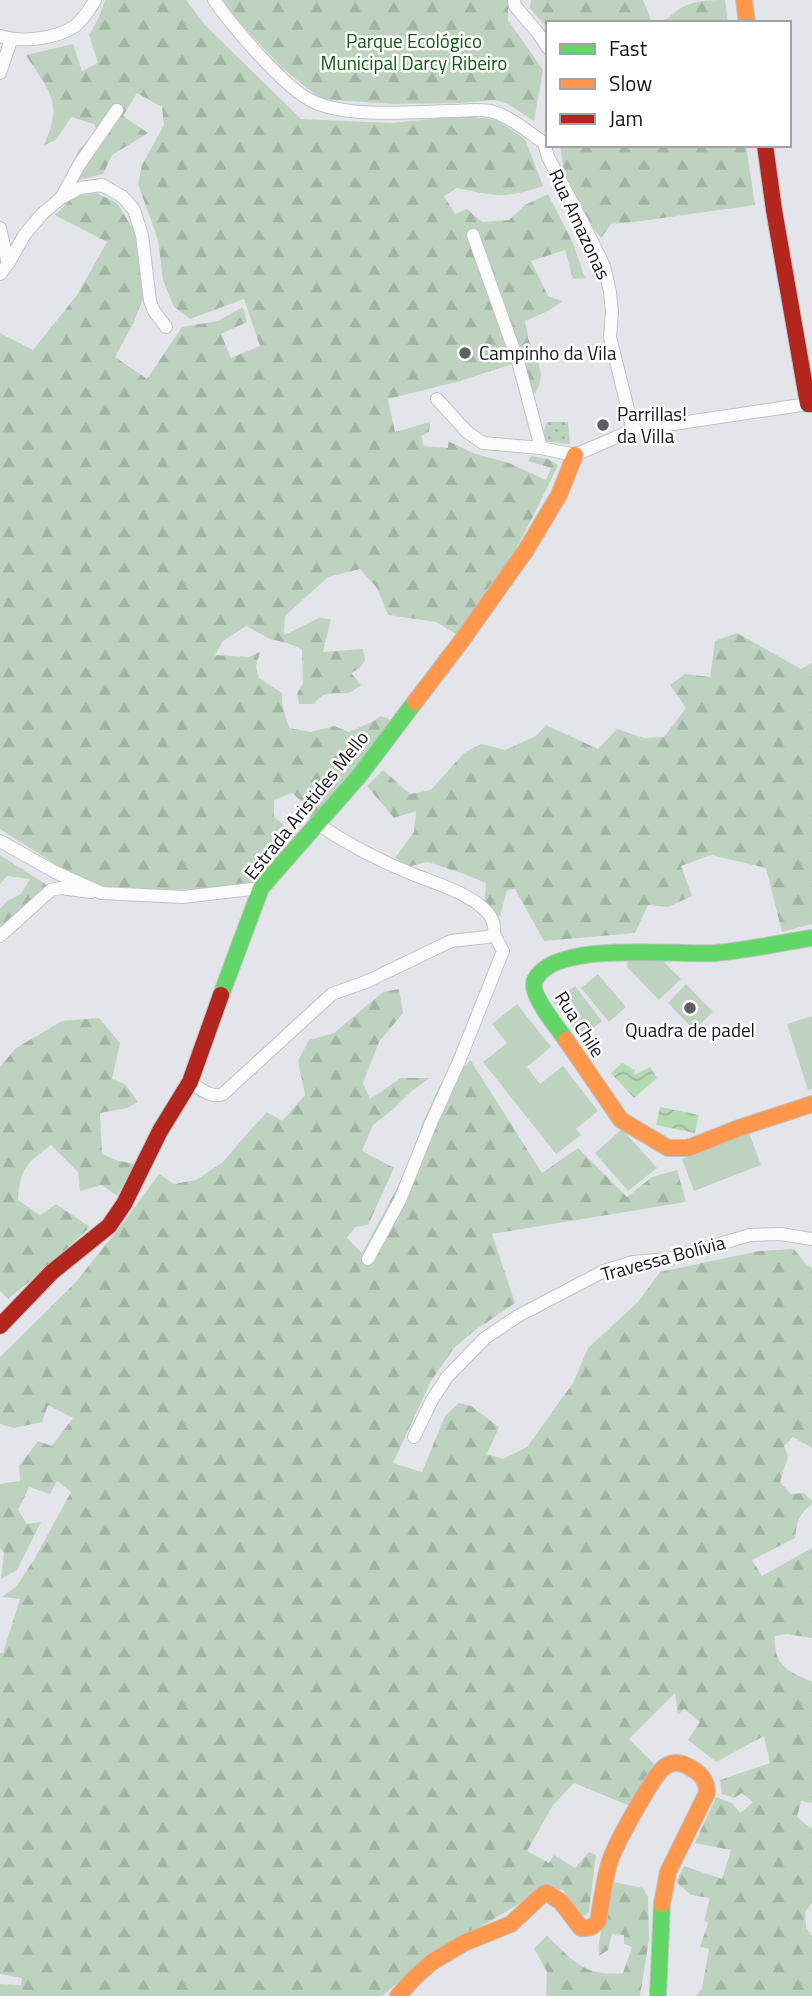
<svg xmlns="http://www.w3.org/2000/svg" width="812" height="1996" font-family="'Titillium Web',sans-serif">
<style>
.grass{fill:#bed3bf}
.forest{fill:url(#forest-firs)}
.park{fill:url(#park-dots)}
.water{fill:url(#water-waves)}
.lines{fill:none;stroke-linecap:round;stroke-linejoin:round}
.street-casing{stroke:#c1c2c5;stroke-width:14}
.fast-casing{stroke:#c1c2c5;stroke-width:18}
.slow-casing{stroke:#c1c2c5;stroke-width:18}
.jam-casing{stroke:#c1c2c5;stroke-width:18}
.street{stroke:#fbfbfc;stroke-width:12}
.fast{stroke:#63d668;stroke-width:16}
.slow{stroke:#ff974d;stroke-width:16}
.jam{stroke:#b3261e;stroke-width:16}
.poi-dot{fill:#5d5e62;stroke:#fff;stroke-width:2.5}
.labels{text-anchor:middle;stroke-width:5;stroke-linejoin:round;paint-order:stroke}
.park-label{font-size:19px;fill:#0c5b0e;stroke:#fff}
.street-label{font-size:19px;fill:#151619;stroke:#fff}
.poi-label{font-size:19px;fill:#151619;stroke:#fff;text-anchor:start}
</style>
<defs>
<pattern id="forest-firs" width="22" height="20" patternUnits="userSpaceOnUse" patternTransform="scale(1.75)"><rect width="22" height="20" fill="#bed3bf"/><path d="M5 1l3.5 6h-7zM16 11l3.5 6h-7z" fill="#a2b4a4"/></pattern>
<pattern id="park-dots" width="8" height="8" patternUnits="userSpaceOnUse" patternTransform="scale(1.75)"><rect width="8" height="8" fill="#bed3bf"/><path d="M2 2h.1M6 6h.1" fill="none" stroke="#a2b4a4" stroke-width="1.8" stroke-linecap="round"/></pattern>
<pattern id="water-waves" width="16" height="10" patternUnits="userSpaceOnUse" patternTransform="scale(1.75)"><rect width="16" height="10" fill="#b4dab3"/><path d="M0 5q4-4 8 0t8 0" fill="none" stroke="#9aba99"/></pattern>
</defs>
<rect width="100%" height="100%" fill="#e4e5ea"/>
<path class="grass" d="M653,951L681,979L659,1000L627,967V959Z
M598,974L626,1007L609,1022L581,988Z
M686,984L713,1012L694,1030L668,1003Z
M575,986L602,1021L581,1038L554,1002Z
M517,1004L551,1047L527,1067L540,1084L563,1066L598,1111L576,1129L581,1135L556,1154L483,1062L507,1043L492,1024Z
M812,1016V1089L808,1090L787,1024Z
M622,1129L657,1168L628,1191L595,1153Z
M749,1133L761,1165L694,1191L682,1159Z"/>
<path class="forest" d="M105,0H186L205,25L301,119L392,123L458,116L495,119L525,139L543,186C506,199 494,196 457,188L444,196L455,214L467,209L482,222L509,220L525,205L548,194L573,243L585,278L573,279L565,250L531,261L548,296L563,301L548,311L525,321C526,326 527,332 528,338C535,360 550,372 533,396L515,363L460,381L388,399L395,432L430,422L429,432L421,436L424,446L448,448V441L473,453L509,463L546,480L551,468L528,461L531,456L548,459L558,465C530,524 500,585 458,635L436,622L388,615L377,588L360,569L328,577L285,616L284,635L319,618L331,619L323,652L363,649L365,660L360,668L351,673L361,685C356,688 352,693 346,693C332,694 323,690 314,704H299L297,694L303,683L302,649L287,643L270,639L246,626L223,641L215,655L249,657L260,652L256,666L259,678L282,693V704L289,728L311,732L334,726L349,732L374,721L380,716L396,721L311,819L309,817L310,808L292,793L274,800V817L284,825L271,838L285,855L257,884L216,889L145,890L105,888L55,864L0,829V333L33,350L77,295L107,242L55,215L73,197L96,193L117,203L136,234L143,298L134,322L115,357L147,379L182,327L218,321L243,307L247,322L221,334L231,358L260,346L244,299L190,319L174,307L163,280L158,240L138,184L142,165L164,125L162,107L137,93L123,116L148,133L112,155L103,174L66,183L71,166L79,149L99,134L94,124L71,117L56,140L44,145C64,101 49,92 26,55L73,44L82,71L98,63L89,35L99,17Z
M222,0H508V20L543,70L534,121L508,104L496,100L458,103L395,104L321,99L282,68L240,23Z
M531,0H643L652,22C668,21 669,16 681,8C695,0 709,0 725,0L728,23H548V29L530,8Z
M560,145H746L755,205L634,222L611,224L601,238L567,193Z
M737,633L801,669L812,663V924L782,932L766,868L711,855L681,866L692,896L668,907L648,905L635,933L544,941L515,889L507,890L500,917L484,907L486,883L464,874L428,862L407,867L395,858L414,832L416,811L394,818L367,786L383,770L410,794L431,790L464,753L481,744L505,750L536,736L546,725L598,749L617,729L644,738L664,737L686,708L670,685L685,674L710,677L715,641Z
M0,855L50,887L0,929V909L7,901L21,894L30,879L7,876L0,884Z
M399,989L403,1013L379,1042L363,1083L370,1099L401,1078H430L413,1090L391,1111L373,1125L362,1151L394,1168L368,1225L355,1227L347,1238L362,1253L409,1166L422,1124L441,1083L471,1061L542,1173L578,1148L627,1197L652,1177L677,1170L686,1202L492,1234L515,1303L474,1331L454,1348L431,1381L393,1463L422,1472L445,1416L459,1403L471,1406L499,1427L487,1454L503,1459L527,1447L573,1383L588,1348L638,1302L660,1272L759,1251L794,1249L805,1263L812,1268V1448L793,1437L784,1446L788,1457L780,1482L791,1494L804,1493L812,1501V1504C799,1514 797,1521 795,1538L752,1560L762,1576L812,1548V1638L787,1634L775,1636C773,1666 788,1671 812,1682V1803L801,1801L797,1817L812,1829V1903L805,1912L806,1927L812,1936V1996H696L702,1988L709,1949L700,1947L708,1923L704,1921L710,1898L691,1895L676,1882L684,1866L722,1879L731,1850L695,1843L716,1797L732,1803L740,1813L753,1802L742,1793L734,1798L722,1794L720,1780L770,1763L764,1736L716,1762L688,1740L700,1722L684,1709L678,1715L675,1693L629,1739L655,1765L630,1806L574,1783L553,1805L527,1851L549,1863L554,1855L575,1868L589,1852L596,1855L589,1911L586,1915L582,1916L563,1890L544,1889L426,1959L382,1996H0V1984L21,1985L22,1978L0,1974V1653H3L20,1599L2,1597L16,1587L35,1558L71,1492L57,1481L50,1494L29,1487L18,1510L27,1524L41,1522L17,1570L1,1579L4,1553L0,1548V1484L20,1481L19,1466L38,1441L52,1446L73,1418L48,1405L42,1422L14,1428L0,1424V1357L75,1283L124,1222L159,1174L174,1184L196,1180L223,1162L246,1135L267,1112L282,1121L305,1095L298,1061L309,1040L334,1033L383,992Z
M99,1018L120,1043L112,1079L125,1084L138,1102L127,1108L100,1113L102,1154L119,1161L135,1164L117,1196L102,1185L80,1191L78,1172L51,1145C26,1164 20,1168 18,1200L40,1215L56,1204L90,1227L46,1268L8,1299L0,1291V1067L16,1048L62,1021Z
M613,1882L643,1888L648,1897L649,1940L640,1996H546L547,1972L534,1948L547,1936C574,1961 584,1977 623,1973L632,1947L624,1944V1935L612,1934L608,1950L599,1956C597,1936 609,1903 613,1882Z"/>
<path class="park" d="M547,422H568L570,444L540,441Z"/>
<path class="water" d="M622,1063L635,1070L634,1075L650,1067L657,1078L634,1098L611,1073Z
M660,1107L699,1115L695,1133L656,1125Z"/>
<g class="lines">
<defs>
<path id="street" d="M214,0C233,27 285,89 314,102C351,118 411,112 451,111C465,111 481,108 494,112C512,118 528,132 544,143
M514,0L515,6L538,33L548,48
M0,36C22,43 55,39 75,26C82,20 91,8 95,0
M0,73L11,40
M544,143L548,157L586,229L604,266L610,292L612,312L610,337L633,430
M61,198L79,165L117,110
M0,228L8,264L0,274
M473,235L518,361L541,448
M8,264L25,234L42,214L61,198L80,188L102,185L123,197L134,210L142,235L150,301L154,311L166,327
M437,399L467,432L483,443L541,448L575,455L633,430L808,404
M0,841L55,872L102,893L183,897L261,888
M0,936L51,890L61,888L91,892
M190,1082C200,1088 211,1099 223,1094L332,994L368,981L451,941L487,937L494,934C495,927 493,919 488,913C469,892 436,884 410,873C378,860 347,844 318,824
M368,1259L400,1200L431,1123L460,1059L503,951L494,934
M414,1437L432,1400L447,1377L485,1338L518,1316L604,1271L633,1262L668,1259L750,1235L781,1234L812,1239"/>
<path id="fast" d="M221,995L261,888L359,776L415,702
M566,1040C558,1028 528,993 535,980C555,939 678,956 716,953C748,950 780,943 812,938
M658,1996L662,1904"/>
<path id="slow" d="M744,0L747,23
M415,702L460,643L526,550L559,495L575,455
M566,1040L621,1120L668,1148H688L739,1128L812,1104
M398,1996L414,1978L432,1962L464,1943L511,1924L543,1894L547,1893L561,1902L581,1928C589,1929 593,1927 598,1921C602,1901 604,1877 611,1858C617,1842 654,1773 666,1766C674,1761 683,1763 691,1768C702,1774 707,1781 707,1793L668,1872L662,1904"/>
<path id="jam" d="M765,145L774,210L808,404H812
M0,1326L52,1272L109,1226L124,1204L160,1131L190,1082L221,995"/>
</defs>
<use href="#street" class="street-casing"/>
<use href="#fast" class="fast-casing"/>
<use href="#slow" class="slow-casing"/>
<use href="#jam" class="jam-casing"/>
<use href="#street" class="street"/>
<use href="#fast" class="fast"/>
<use href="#slow" class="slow"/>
<use href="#jam" class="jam"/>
</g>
<g class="poi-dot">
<circle cx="465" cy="353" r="7"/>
<circle cx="603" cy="425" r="7"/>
<circle cx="690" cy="1008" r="7"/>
</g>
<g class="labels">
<g class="park-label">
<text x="414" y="48">Parque Ecológico<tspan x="414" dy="22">Municipal Darcy Ribeiro</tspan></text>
</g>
<g class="street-label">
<text transform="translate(580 224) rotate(65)" y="7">Rua Amazonas</text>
<text transform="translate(306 805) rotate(-51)" y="7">Estrada Aristides Mello</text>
<text transform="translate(580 1024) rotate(57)" y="7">Rua Chile</text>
<text transform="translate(663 1258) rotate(-15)" y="7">Travessa Bolívia</text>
</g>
<g class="poi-label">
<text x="479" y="360">Campinho da Vila</text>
<text x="617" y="421">Parrillas!<tspan x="617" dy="22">da Villa</tspan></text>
<text x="690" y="1037" text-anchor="middle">Quadra de padel</text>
</g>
</g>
<rect x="546" y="21" width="245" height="126" fill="#ffffff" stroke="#a1a2a3" stroke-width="2"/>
<rect x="560" y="44" width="35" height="10" fill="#63d668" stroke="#a1a2a3" stroke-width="2"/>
<text x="609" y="56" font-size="21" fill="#151619">Fast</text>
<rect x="560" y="79" width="35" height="10" fill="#ff974d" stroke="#a1a2a3" stroke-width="2"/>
<text x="609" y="91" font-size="21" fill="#151619">Slow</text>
<rect x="560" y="114" width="35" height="10" fill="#b3261e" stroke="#a1a2a3" stroke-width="2"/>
<text x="609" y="126" font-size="21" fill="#151619">Jam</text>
</svg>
